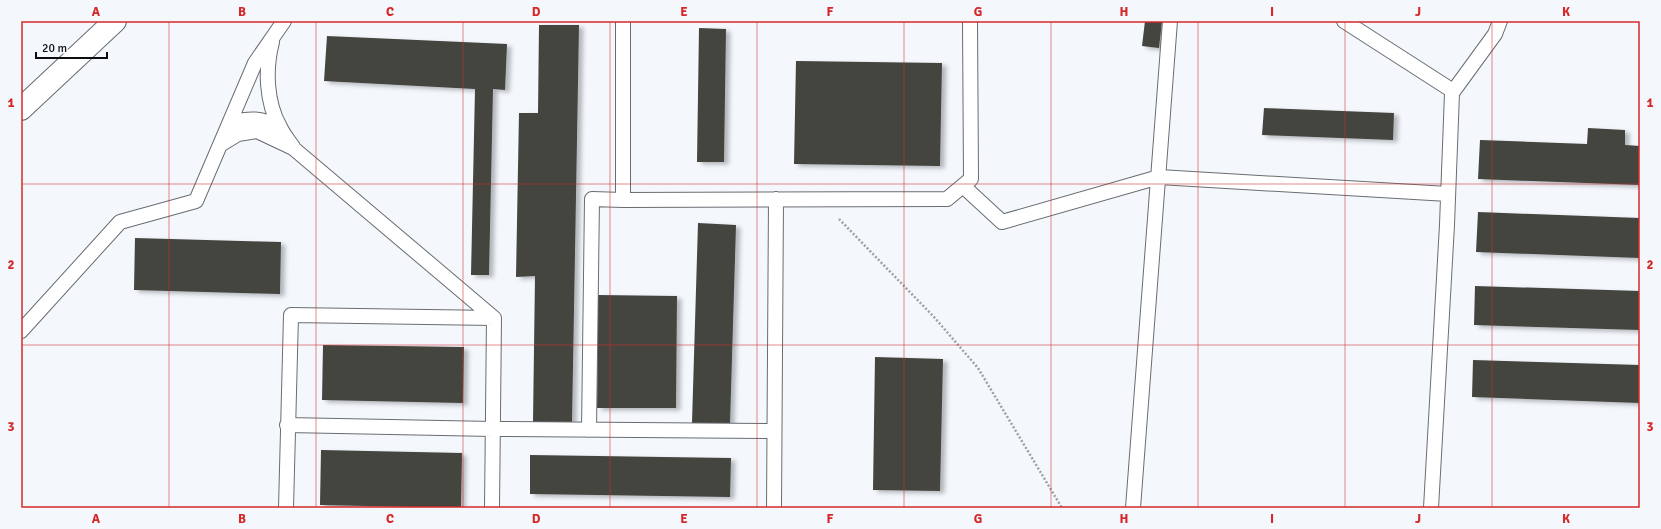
<svg xmlns="http://www.w3.org/2000/svg" width="1661" height="529" font-family="Signika,sans-serif">
<style>
.building{fill:#44443f;filter:url(#shadow)}
.lines{fill:none;stroke-linecap:round;stroke-linejoin:round}
.lane-casing{stroke:#696d71;stroke-width:16}
.street-casing{stroke:#696d71;stroke-width:24}
.path{stroke:#9da0a3;stroke-width:2.5;stroke-dasharray:2 2;stroke-linecap:butt}
.lane{stroke:#fff;stroke-width:14}
.street{stroke:#fff;stroke-width:22}
.grid{fill:none;stroke:#d62828;stroke-width:1;stroke-opacity:0.55}
.neatline{fill:none;stroke:#d62828;stroke-width:1.5}
.grid-label{font-size:13px;text-anchor:middle;font-weight:bold;fill:#d62828}
</style>
<defs>
<filter id="shadow"><feDropShadow dx="4.5" dy="2.5" stdDeviation="2" flood-color="#0004"/></filter>
</defs>
<rect width="100%" height="100%" fill="#f4f8fd"/>
<path class="building" d="M1145,21H1162L1159,48L1142,46Z
M539,25H579L572,423L533,422L535,276L516,277L519,113H538Z
M699,28L726,29L724,162H697Z
M327,36L507,44L505,90L493,89L489,275H471L475,89L324,81Z
M796,61L942,63L940,166L794,164Z
M1264,108L1394,113L1393,140L1262,135Z
M1588,128L1625,130V145L1640,146V185L1478,179L1480,140L1587,144Z
M1478,212L1640,218V258L1476,252Z
M698,223L736,225L730,424L692,423Z
M135,238L281,242L280,294L134,290Z
M1475,286L1640,291V330L1474,325Z
M598,295L677,296L676,408H597Z
M323,345L464,347L463,403L322,400Z
M875,357L943,359L940,491L873,490Z
M1473,360L1640,365V403L1472,397Z
M321,450L462,453L461,508L320,505Z
M530,455L731,458L730,497L530,494Z"/>
<g class="lines">
<defs>
<path id="lane" d="M623,21V200L947,199L971,179L970,21
M1344,21L1453,91
M272,42C265,69 266,102 280,127C283,134 289,141 293,147
M231,122C251,118 260,118 279,126
M220,145L238,134L257,131L293,148L494,318
M963,186L1002,222L1159,177L1448,194
M21,331L120,222L196,201L255,63L284,21
M287,425L493,429L774,431
M589,430L592,199L623,200
M286,508L291,315L494,318L492,508
M774,508L776,199
M1133,508L1170,21
M1431,508L1447,225L1452,93L1495,34L1500,21"/>
<path id="street" d="M21,109L115,21"/>
</defs>
<use href="#lane" class="lane-casing"/>
<use href="#street" class="street-casing"/>
<path class="path" d="M839,219L934,317L978,368L1062,508"/>
<use href="#lane" class="lane"/>
<use href="#street" class="street"/>
</g>
<path class="grid" d="M169,21V508M316,21V508M463,21V508M610,21V508M757,21V508M904,21V508M1051,21V508M1198,21V508M1345,21V508M1492,21V508M21,184H1640M21,345H1640"/>
<rect width="1661" height="529" fill="none" stroke="#f4f8fd" stroke-width="44"/>
<path d="M36 52v6h71v-6" fill="none" stroke="#0b0d0e" stroke-width="2"/>
<text x="42" y="52" font-size="12" fill="#0b0d0e" stroke="#f4f8fd" stroke-width="3" paint-order="stroke">20 m</text>
<rect x="22" y="22" width="1617" height="485" class="neatline"/>
<g class="grid-label">
<text x="96" y="16">A</text>
<text x="242" y="16">B</text>
<text x="390" y="16">C</text>
<text x="536" y="16">D</text>
<text x="684" y="16">E</text>
<text x="830" y="16">F</text>
<text x="978" y="16">G</text>
<text x="1124" y="16">H</text>
<text x="1272" y="16">I</text>
<text x="1418" y="16">J</text>
<text x="1566" y="16">K</text>
<text x="11" y="107">1</text>
<text x="1650" y="107">1</text>
<text x="11" y="269">2</text>
<text x="1650" y="269">2</text>
<text x="11" y="431">3</text>
<text x="1650" y="431">3</text>
<text x="96" y="523">A</text>
<text x="242" y="523">B</text>
<text x="390" y="523">C</text>
<text x="536" y="523">D</text>
<text x="684" y="523">E</text>
<text x="830" y="523">F</text>
<text x="978" y="523">G</text>
<text x="1124" y="523">H</text>
<text x="1272" y="523">I</text>
<text x="1418" y="523">J</text>
<text x="1566" y="523">K</text>
</g>
</svg>
